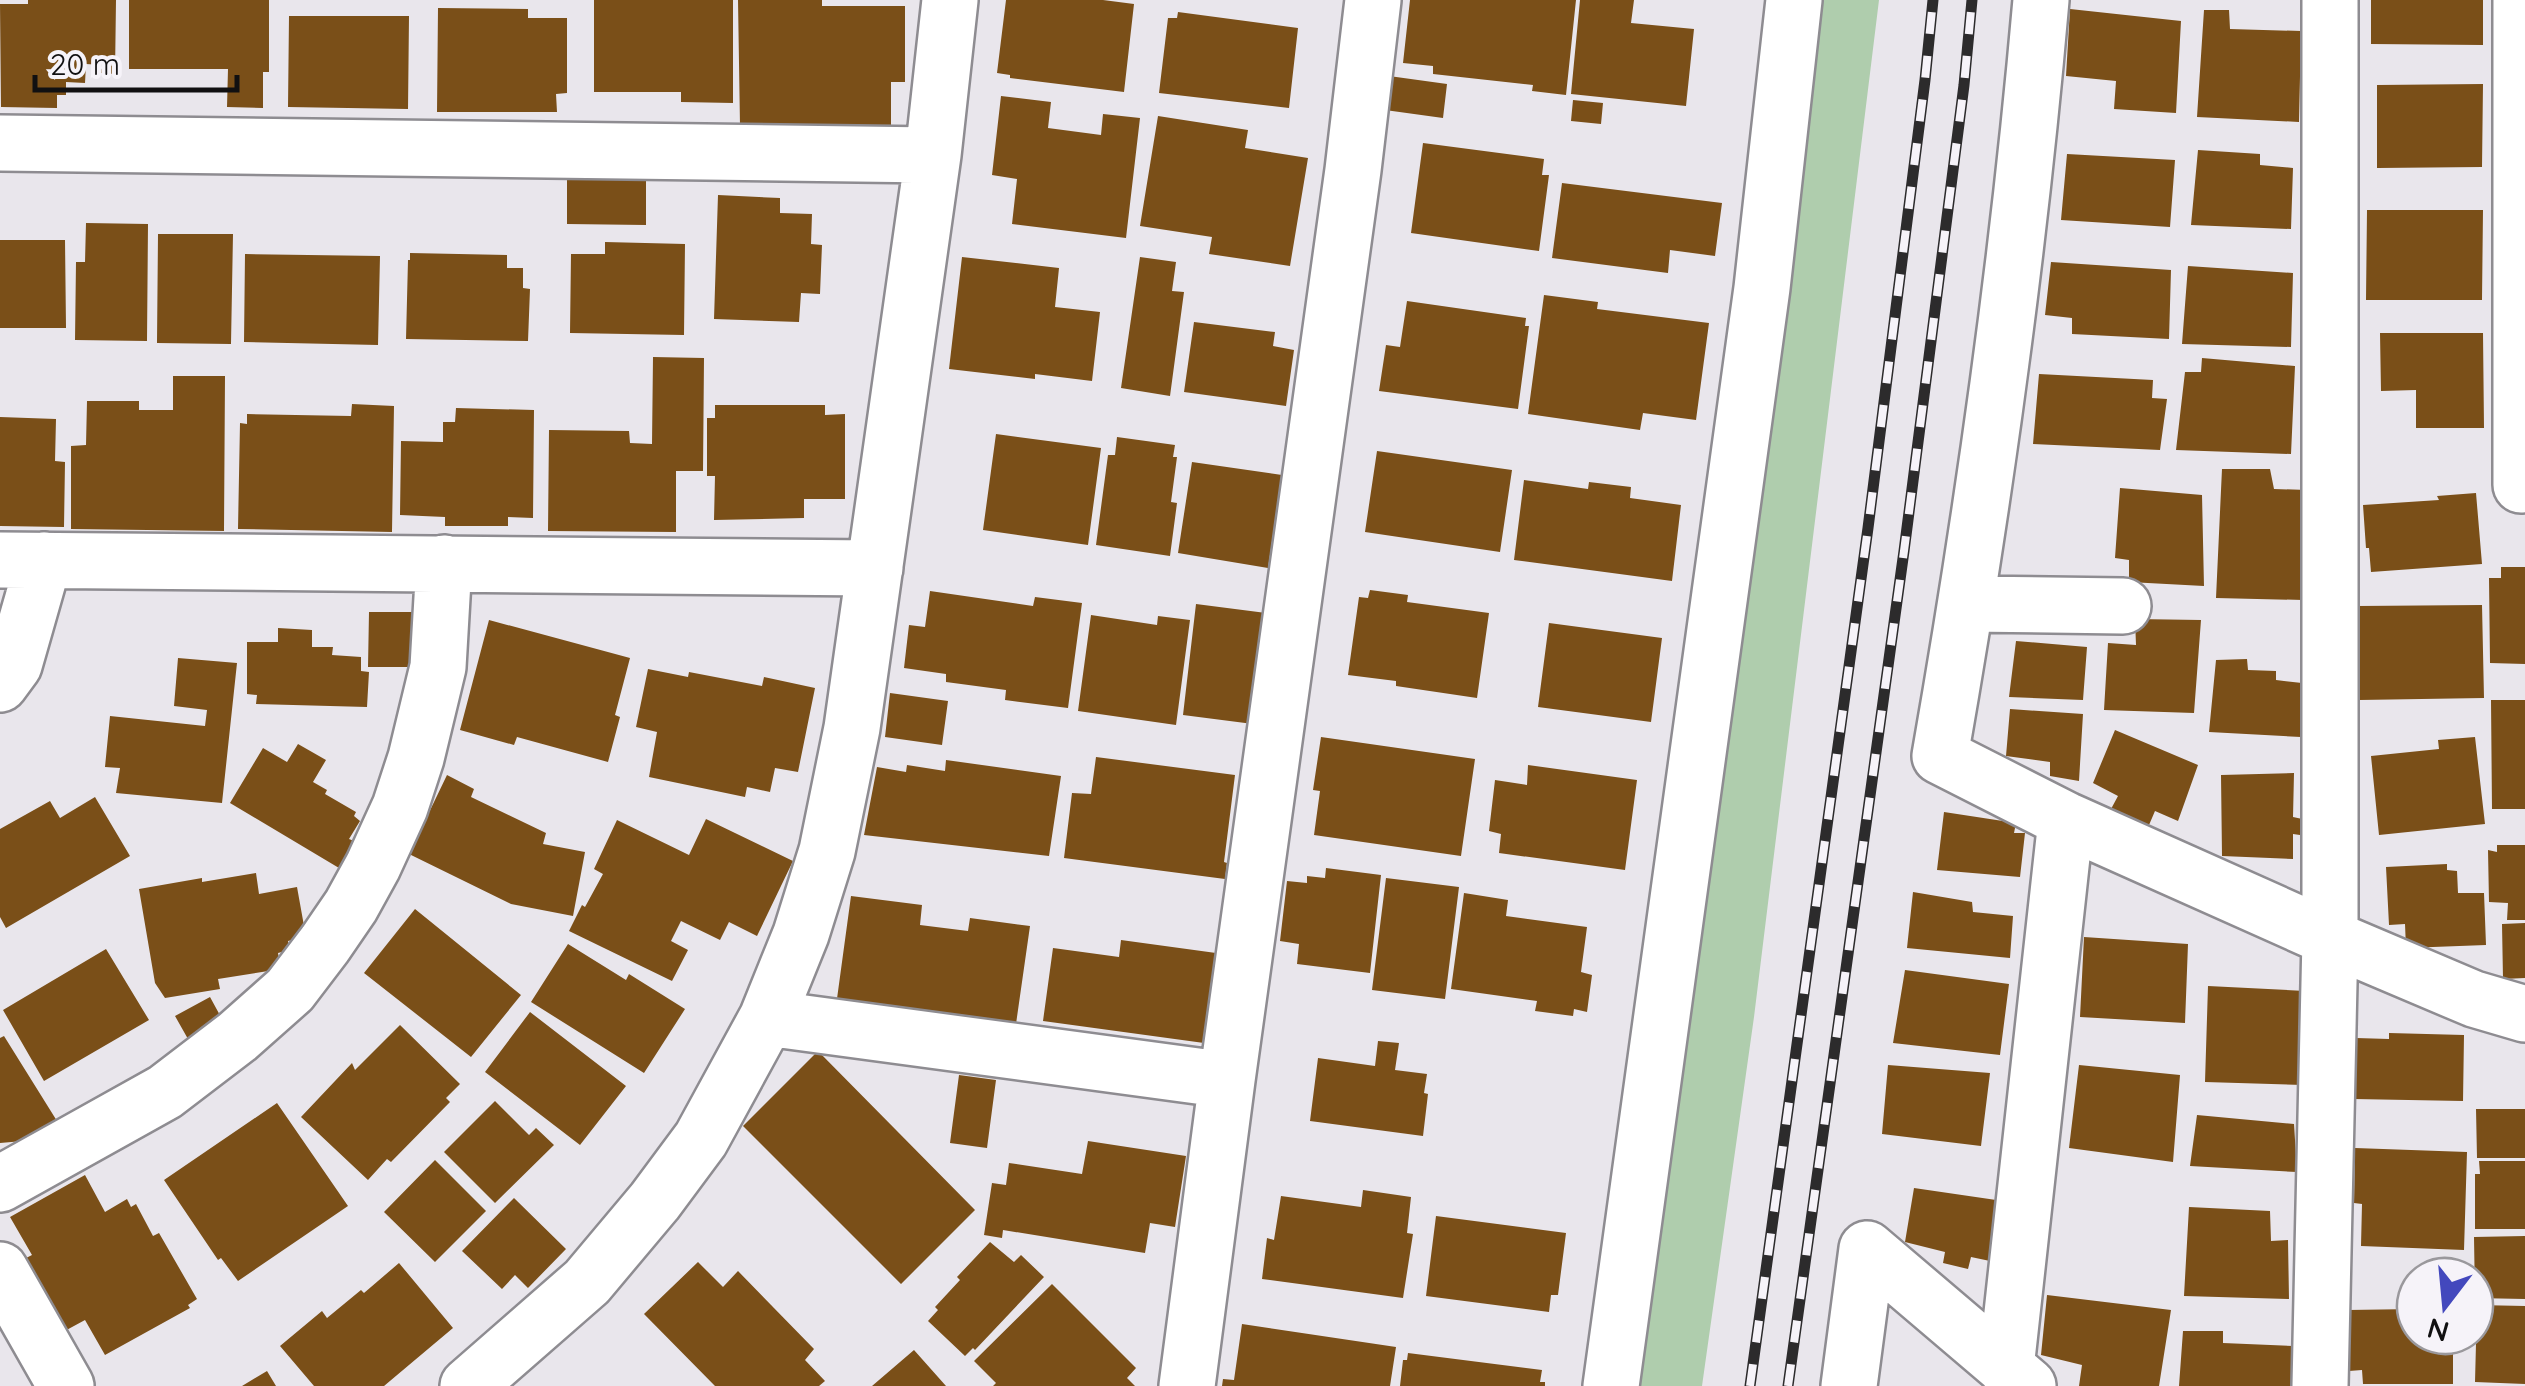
<svg xmlns="http://www.w3.org/2000/svg" width="2525" height="1386" font-family="Quicksand,sans-serif">
<style>
.green{fill:#afcdad}
.building{fill:#7a4f18}
.lines{fill:none;stroke-linecap:round;stroke-linejoin:round}
.minor-casing{stroke:#8e8c91;stroke-width:60}
.minor{stroke:#fff;stroke-width:55}
.rail-casing{stroke:#2c2b2c;stroke-width:11}
.rail{stroke:#f6f3f9;stroke-width:8;stroke-dasharray:22;stroke-linecap:butt}
</style>
<rect width="100%" height="100%" fill="#e9e6ec"/>
<path class="green" d="M1822,0H1879L1754,1017L1702,1386H1640L1776,383Z"/>
<path class="building" d="M28,0H116L115,74L101,73L102,65L86,64L85,83L66,82V95H57V108L1,107L0,4H28Z
M129,0H269V72H263V108L227,107L228,69H129Z
M594,0H733V103L681,102V92H594Z
M738,0H822V6H905V82H891V126H740Z
M1006,0H1103L1134,4L1124,92L1010,78V75L997,73Z
M1410,0H1576L1566,95L1532,91L1533,85L1433,74V66L1403,63Z
M1580,0H1634L1631,23L1694,29L1686,106L1571,94Z
M2371,0H2483V45L2371,44Z
M438,8L528,9V18H567V93L556,94L557,112H437Z
M2070,9L2181,21L2176,113L2114,109L2116,81L2066,76Z
M2204,10H2229L2230,29L2301,31L2299,122L2197,117Z
M1178,12L1298,28L1289,108L1159,93L1168,18H1177Z
M289,16H409L408,109L288,107Z
M1389,76L1447,84L1443,118L1385,110Z
M2483,84L2482,167L2377,168V85Z
M1001,96L1051,102L1048,128L1101,135L1103,114L1140,118L1126,238L1012,224L1017,179L992,175Z
M1573,100L1603,103L1601,124L1571,121Z
M1158,116L1248,130L1245,148L1308,158L1290,266L1209,254L1212,237L1140,226Z
M1423,143L1544,159L1542,175H1549L1539,251L1411,233Z
M2198,150L2260,154V165L2293,168L2291,229L2191,225Z
M2067,154L2175,160L2170,227L2061,220Z
M567,177L646,178V225L567,224Z
M1562,183L1722,203L1715,256L1670,250L1668,273L1552,258Z
M718,195L780,198V213L812,214L811,244L822,245L820,294L801,293L799,322L714,319Z
M2367,210H2483L2482,300H2366Z
M86,223L148,224L147,341L75,340L76,262H85Z
M158,234H233L231,344L157,343Z
M0,240H65L66,328H0Z
M605,242L685,244L684,335L570,333L571,254H605Z
M410,253L507,255V268H523V288L530,289L528,341L406,339L408,260H410Z
M245,254L380,256L378,345L244,342Z
M962,257L1059,268L1055,307L1100,312L1092,381L1035,374V379L949,369Z
M1140,257L1176,262L1172,291L1184,292L1170,396L1121,388Z
M2051,262L2171,270L2169,339L2072,334V318L2045,315Z
M2188,266L2293,273L2291,347L2182,344Z
M1544,295L1598,302L1597,309L1709,323L1696,420L1643,413L1640,430L1528,414Z
M1407,301L1526,318L1525,326H1529L1518,409L1379,391L1386,345L1400,347Z
M1194,322L1275,332L1273,346L1294,350L1286,406L1184,392Z
M2380,333H2483L2484,428H2416V390L2381,391Z
M653,357L704,358L703,471H676V532L548,531L549,430L629,431L630,443L652,444Z
M2202,358L2295,366L2291,454L2176,450L2185,372H2201Z
M2039,374L2153,380L2152,398L2167,399L2160,450L2033,444Z
M173,376H225L224,531L71,529V446L86,445L87,401H139V410H173Z
M352,404L394,406L392,532L238,529L240,423L247,424V414L351,416Z
M715,405H825V415L845,414V499H804V518L714,520L715,476H707V418H715Z
M456,408L534,410L533,518L508,517V526H445V517L400,515L401,441L443,442V422H455Z
M0,417L56,419L55,461L65,462L64,527L0,526Z
M996,434L1101,448L1088,545L983,530Z
M1117,437L1175,445L1173,457H1177L1171,502L1177,503L1170,556L1096,545L1108,455H1115Z
M1377,451L1512,470L1500,552L1365,532Z
M1192,462L1282,475L1268,568L1178,553Z
M2222,469H2270L2274,489L2307,490L2303,600L2216,598Z
M1524,480L1588,489L1589,482L1631,487L1630,498L1681,505L1672,581L1514,560Z
M2120,488L2202,495L2204,586L2129,582V560L2115,558Z
M2476,493L2482,564L2371,572L2369,548H2366L2363,505L2439,500L2437,496Z
M2501,567H2525V664L2490,663L2489,578H2501Z
M1370,590L1408,595L1407,602L1489,613L1477,698L1396,686V681L1348,675L1359,597L1368,598Z
M930,591L1033,606L1035,597L1082,603L1068,708L1005,700L1006,690L946,682V674L904,668L909,625L925,627Z
M1196,604L1266,613L1253,724L1183,715Z
M2482,605L2484,698L2359,700L2358,606Z
M369,612H415V667H368Z
M1091,615L1157,625L1158,616L1190,620L1176,725L1078,711Z
M2135,619L2201,620L2194,713L2104,710L2108,643L2136,645Z
M489,620L630,658L615,715L620,717L608,762L517,737L514,745L460,730Z
M1549,623L1662,638L1651,722L1538,707Z
M278,628L312,630V647H333L332,655L361,657V671L369,672L367,707L256,704L257,695L247,694V642H278Z
M2016,641L2087,647L2083,700L2009,697Z
M178,658L237,663L222,803L116,793L120,768L105,767L110,716L205,726L207,710L174,706Z
M2247,659L2248,670L2276,671V680L2302,683L2301,737L2209,732L2216,660Z
M648,669L688,677L689,672L762,686L764,677L815,688L798,772L775,768L770,792L747,787L745,797L649,777L657,732L636,727Z
M890,693L948,701L942,745L885,737Z
M2491,700H2525V809H2492Z
M2010,709L2083,714L2079,781L2050,776V762L2006,756Z
M2115,730L2198,765L2178,821L2155,811L2149,825L2111,809L2118,796L2093,783Z
M1321,737L1475,759L1461,856L1314,835L1320,791L1313,790Z
M2475,737L2485,824L2379,835L2371,756L2439,749L2438,740Z
M298,744L326,760L313,782L327,790L325,794L356,812L354,816L360,821L349,839L354,841L339,868L230,803L263,748L287,762Z
M1096,757L1235,775L1224,862L1227,863L1225,879L1064,858L1072,793L1091,794Z
M946,760L1061,776L1049,856L864,835L877,767L906,772L907,765L945,771Z
M1528,765L1637,780L1625,870L1499,853L1501,834L1489,831L1495,780L1527,785Z
M2294,773L2293,817L2307,820V836L2293,834V859L2222,856L2221,775Z
M447,775L474,789L471,797L546,833L543,844L585,852L573,916L511,904L409,854Z
M95,797L130,856L6,928L0,917V829L50,801L60,818Z
M1944,812L2016,823L2014,833H2025L2020,877L1937,870Z
M706,819L793,861L757,936L729,922L720,940L681,921L671,941L688,950L672,981L569,931L582,905L585,907L603,874L594,869L617,820L689,855Z
M2497,845H2525V920H2507L2508,903L2489,902L2488,850L2497,852Z
M2447,864V870L2457,871L2458,893H2484L2486,945L2406,948L2405,924L2389,925L2386,867Z
M1326,868L1381,875L1370,973L1297,964L1299,944L1280,941L1287,881L1307,883V876L1325,878Z
M256,873L259,894L297,887L306,937L288,941L290,950L278,953L281,969L218,979L220,989L165,998L155,983L139,889L202,878V882Z
M1386,878L1459,887L1445,999L1372,990Z
M1913,892L1972,902L1973,912L2013,916L2010,958L1907,948Z
M1464,893L1508,900L1506,916L1587,927L1581,972L1592,975L1587,1012L1574,1009L1573,1016L1535,1011L1537,1001L1451,989Z
M851,896L922,905L920,925L968,931L970,918L1030,926L1015,1031L836,1006Z
M415,909L521,995L471,1057L364,973Z
M2525,923V978L2503,979L2502,924Z
M2084,937L2188,944L2185,1023L2080,1017Z
M1121,940L1216,953L1204,1043L1043,1021L1053,948L1119,957Z
M568,944L626,980L629,974L685,1009L644,1073L531,1002Z
M106,949L149,1020L44,1081L3,1010Z
M1905,970L2009,984L2000,1055L1893,1043Z
M2208,986L2305,991L2303,1085L2205,1082Z
M210,997L222,1019L188,1039L175,1016Z
M530,1012L626,1086L580,1145L485,1072Z
M400,1025L460,1084L446,1098L450,1102L391,1162L387,1159L368,1180L301,1117L352,1063L355,1070Z
M2389,1033L2464,1035L2463,1101L2354,1099L2356,1038L2389,1039Z
M4,1036L57,1121L23,1141L0,1143V1038Z
M1378,1041L1399,1043L1395,1070L1427,1074L1424,1093L1428,1094L1423,1136L1310,1121L1318,1058L1375,1066Z
M818,1051L975,1210L901,1284L743,1126Z
M1888,1065L1990,1073L1981,1146L1882,1134Z
M2079,1065L2180,1075L2173,1162L2069,1148Z
M959,1075L996,1080L987,1148L950,1143Z
M495,1101L529,1135L536,1128L554,1145L495,1203L444,1152Z
M277,1103L348,1206L238,1281L221,1258L218,1260L164,1180Z
M2476,1109H2525V1158H2477Z
M2197,1115L2294,1124L2297,1172L2190,1166Z
M1088,1141L1186,1156L1175,1227L1150,1223L1145,1253L1003,1230L1002,1238L984,1235L992,1183L1006,1185L1009,1163L1082,1174Z
M2355,1148L2467,1152L2464,1250L2361,1246L2362,1204L2354,1203Z
M435,1160L486,1211L435,1262L384,1212Z
M2479,1161H2525V1229H2475V1174H2480Z
M85,1175L105,1212L127,1199L131,1207L136,1204L153,1236L159,1233L197,1299L188,1305L190,1308L105,1355L85,1320L61,1333L20,1261L32,1255L10,1217Z
M1914,1188L2003,1201L1990,1261L1971,1257L1968,1269L1943,1263L1945,1252L1905,1242Z
M1363,1190L1411,1197L1407,1233L1413,1234L1403,1298L1262,1279L1267,1238L1274,1240L1281,1196L1361,1207Z
M514,1198L566,1249L528,1288L515,1275L502,1289L462,1251Z
M2189,1207L2270,1211L2271,1241L2288,1240L2289,1299L2184,1296Z
M1436,1216L1566,1233L1558,1295H1551L1549,1312L1426,1296Z
M2525,1236V1299L2475,1298L2474,1237Z
M990,1242L1014,1262L1021,1255L1044,1277L975,1350L973,1348L965,1356L928,1321L938,1310L935,1307L960,1280L957,1277Z
M698,1262L723,1287L738,1271L814,1349L805,1360L825,1381L819,1386H715L644,1314Z
M399,1263L453,1328L384,1386H314L280,1346L322,1311L327,1318L361,1290L364,1293Z
M1052,1284L1136,1368L1127,1378L1135,1386H993L996,1383L974,1361Z
M2047,1295L2171,1310L2159,1386H2079L2082,1365L2041,1355Z
M2477,1305L2525,1306V1384L2475,1382Z
M2415,1309V1336H2453V1384H2363L2362,1370L2349,1371L2348,1310Z
M1242,1324L1396,1347L1390,1386H1222L1223,1379L1234,1380Z
M2183,1331H2223V1343L2293,1346V1386H2179Z
M914,1350L946,1386H872Z
M1408,1353L1542,1370L1540,1382H1545V1386H1400L1403,1360H1407Z
M267,1371L276,1386H242Z"/>
<g class="lines">
<defs>
<path id="minor" d="M2041,0C2019,253 1984,505 1940,756L2066,820L2330,938L2474,999L2525,1014
M0,143L933,155
M2521,485V0
M0,560L875,568
M1967,604L2123,606
M0,684L14,665L44,560
M767,1018L1227,1080
M0,1184L165,1092L237,1037L290,990L325,944L351,906L373,866L400,807L416,758L438,667L444,563
M1867,1249L2028,1386
M0,1270L66,1386
M2006,1368L2066,820
M468,1386L587,1282L655,1201L701,1139L767,1018L801,934L827,851L852,728L933,155L950,0
M1187,1386L1227,1080L1353,170L1373,0
M1611,1386L1762,288L1794,0
M1849,1386L1867,1249
M2320,1386L2330,938V0"/>
</defs>
<use href="#minor" class="minor-casing"/>
<use href="#minor" class="minor"/>
<defs>
<path id="rail" d="M1750,1386L1868,528L1925,80L1933,0
M1788,1386L1904,551L1964,85L1972,0"/>
</defs>
<use href="#rail" class="rail-casing"/>
<use href="#rail" class="rail"/>
</g>
<g transform="translate(2445 1306) rotate(196)"><circle r="48" fill="#f6f3f9" stroke="#9a989c" stroke-width="2.5"/>
<path d="M0-8L18 38L0 25L-18 38Z" fill="#4348bd"/>
<text y="-15" font-size="28" font-weight="bold" text-anchor="middle" fill="#111011">N</text>
</g>
<path d="M35 75v15h202v-15" fill="none" stroke="#111011" stroke-width="5"/>
<text x="50" y="75" font-size="30" fill="#111011" stroke="#f6f3f9" stroke-width="8" paint-order="stroke">20 m</text>
</svg>
